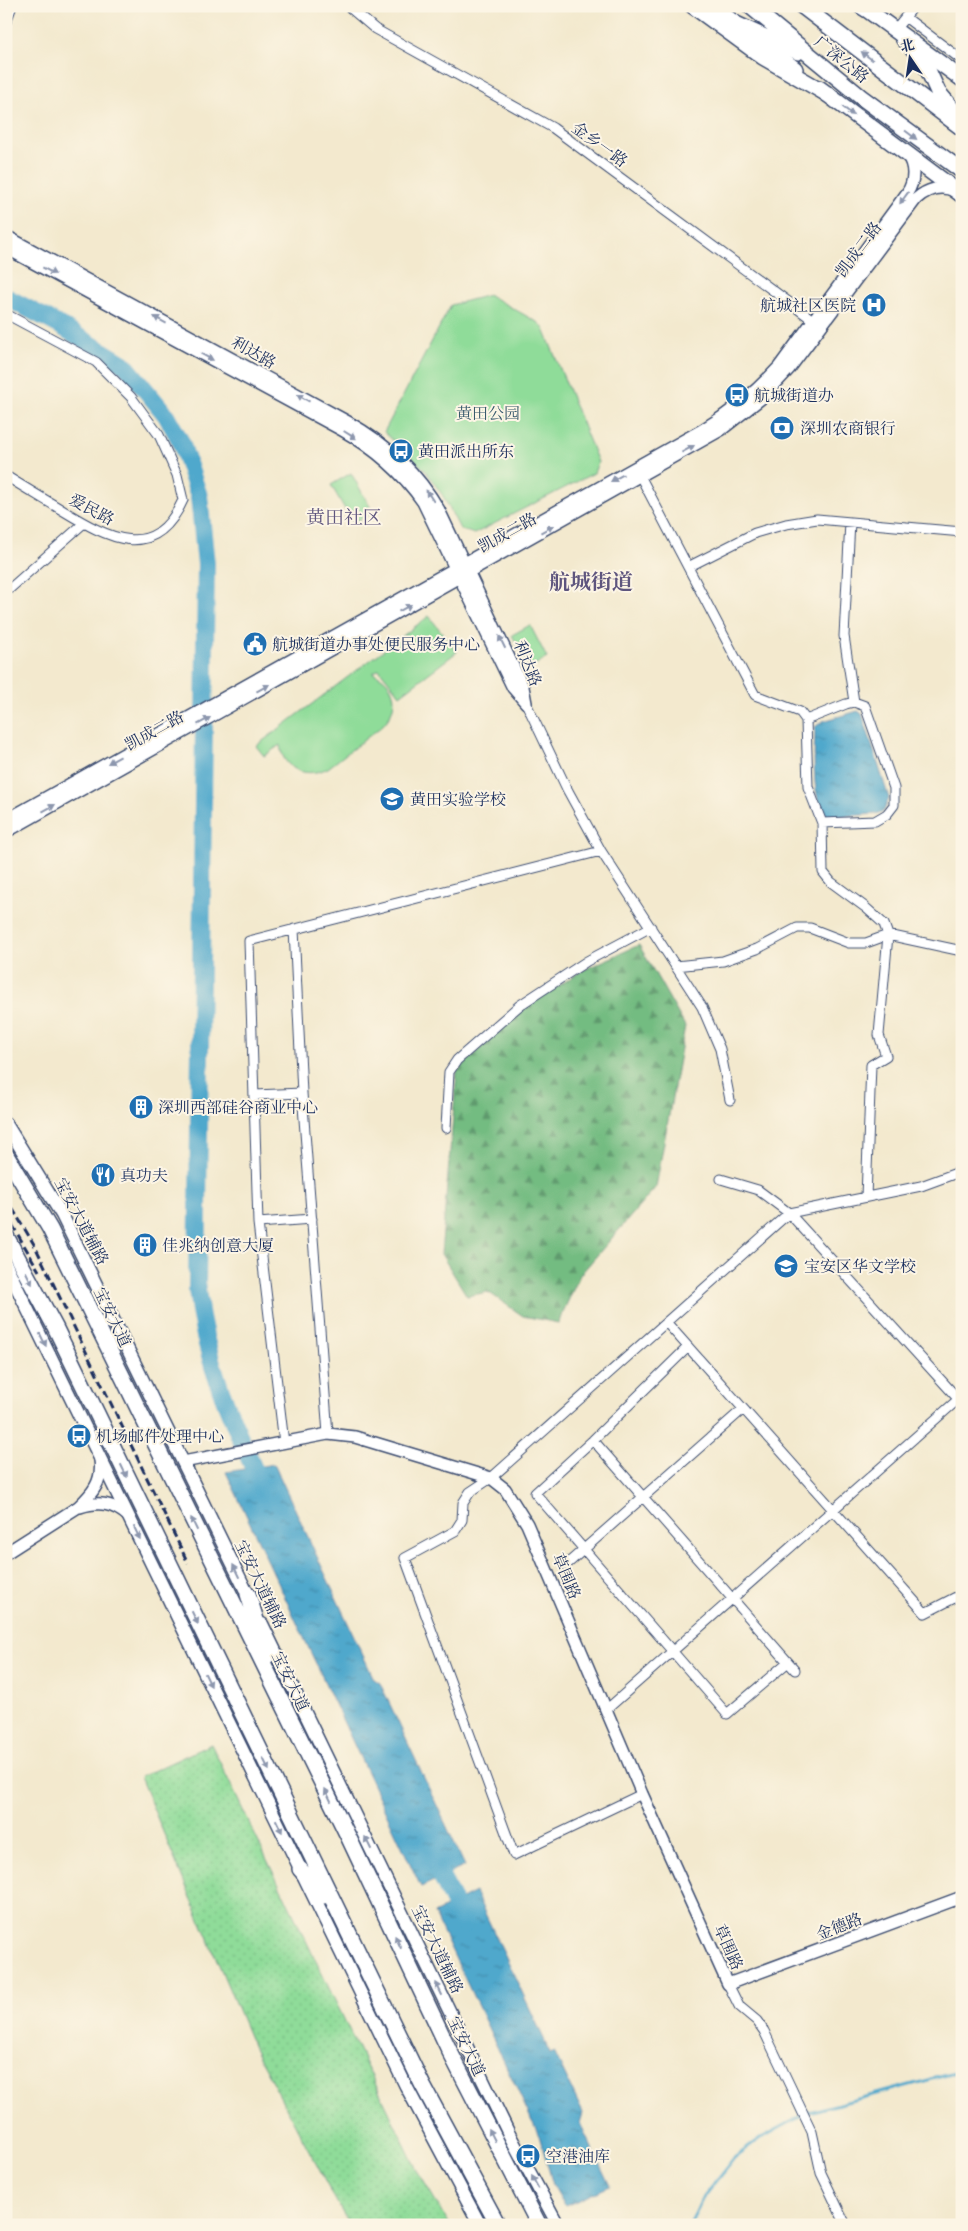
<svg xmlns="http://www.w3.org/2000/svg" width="968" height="2231" font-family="'EB Garamond','Noto Serif SC',serif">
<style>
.grass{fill:url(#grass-dots);stroke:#55867c}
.forest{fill:url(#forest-firs);stroke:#477670}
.green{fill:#8fdc99;stroke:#55867c}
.water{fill:url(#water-ripples);stroke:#356c95}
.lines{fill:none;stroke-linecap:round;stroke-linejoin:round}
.stream{stroke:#4fa8cc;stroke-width:3}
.river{stroke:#4fa8cc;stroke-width:18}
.minor-casing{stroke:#3b4b6f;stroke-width:11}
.tertiary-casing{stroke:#3b4b6f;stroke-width:14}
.secondary-casing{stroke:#3b4b6f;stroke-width:15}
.primary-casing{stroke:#3b4b6f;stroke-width:18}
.trunk-casing{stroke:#3b4b6f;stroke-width:18}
.minor{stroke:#fff;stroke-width:9}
.tertiary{stroke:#fff;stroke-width:11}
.secondary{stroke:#fff;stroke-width:12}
.primary{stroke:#fff;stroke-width:15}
.trunk{stroke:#fff;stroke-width:15}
.rail{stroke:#1b2f5e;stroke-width:3;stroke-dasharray:8 4;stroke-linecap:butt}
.oneway{fill:#8d97ae}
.labels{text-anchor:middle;stroke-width:4;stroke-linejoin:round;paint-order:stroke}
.street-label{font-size:16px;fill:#1b2f5e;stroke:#fcf5e5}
.poi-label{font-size:16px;fill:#1b2f5e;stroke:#fcf5e5;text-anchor:start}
.park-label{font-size:16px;fill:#385a6d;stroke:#fcf5e5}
.quarter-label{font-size:19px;fill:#5e557e;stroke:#fcf5e5}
.district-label{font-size:21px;font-weight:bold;fill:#5e557e;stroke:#fcf5e5}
</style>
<defs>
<pattern id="grass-dots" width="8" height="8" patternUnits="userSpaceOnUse" patternTransform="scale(1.25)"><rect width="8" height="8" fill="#8fdc99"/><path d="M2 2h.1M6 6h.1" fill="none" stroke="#7bbd86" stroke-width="1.8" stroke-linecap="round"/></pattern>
<pattern id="forest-firs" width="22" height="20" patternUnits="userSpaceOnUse" patternTransform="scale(1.25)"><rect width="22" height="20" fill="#73bc81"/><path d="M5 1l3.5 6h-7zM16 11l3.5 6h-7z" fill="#5e996d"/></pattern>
<pattern id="water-ripples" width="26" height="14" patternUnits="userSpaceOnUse" patternTransform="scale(1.25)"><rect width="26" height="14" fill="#4fa8cc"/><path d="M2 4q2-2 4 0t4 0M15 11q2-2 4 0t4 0" fill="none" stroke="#4189a9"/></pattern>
</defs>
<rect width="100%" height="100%" fill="#fcf5e5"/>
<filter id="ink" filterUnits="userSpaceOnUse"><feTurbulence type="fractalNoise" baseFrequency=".02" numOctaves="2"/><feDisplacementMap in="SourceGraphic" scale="10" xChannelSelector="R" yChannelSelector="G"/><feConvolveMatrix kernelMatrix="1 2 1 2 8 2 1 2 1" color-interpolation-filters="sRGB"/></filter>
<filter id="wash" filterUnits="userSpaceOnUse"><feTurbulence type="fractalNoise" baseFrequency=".0096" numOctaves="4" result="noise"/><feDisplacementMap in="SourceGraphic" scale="20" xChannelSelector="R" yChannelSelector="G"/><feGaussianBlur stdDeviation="1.12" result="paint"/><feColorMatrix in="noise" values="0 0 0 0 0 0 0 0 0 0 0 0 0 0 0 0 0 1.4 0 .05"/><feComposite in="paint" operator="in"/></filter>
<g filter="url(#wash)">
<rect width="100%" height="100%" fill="#f3e9ce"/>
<path class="grass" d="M211,1744L417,2170L450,2225H349L254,2048L140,1777Z"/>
<path class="forest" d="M639,945L685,1026L656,1187L580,1275L558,1323L523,1316L488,1292L467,1296L441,1254L457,1071L515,1015L581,971Z"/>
<path class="green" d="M489,295L539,323L544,329L598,462L594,473L474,534L460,529L443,496L425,470L384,432L451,305Z
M351,473L373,512L353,523L331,485Z
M429,616L457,652L400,695L379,669L373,673C398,682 400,708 382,726L328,768C306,779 283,770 280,745L264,756L256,746Z
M530,625L547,658L529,668L512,635Z"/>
<path class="water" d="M858,711L862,714L889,798L884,811L876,814L829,817C809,803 815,750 815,727L823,721Z
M274,1464L374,1679L380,1683L465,1866L421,1887L226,1472Z
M475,1892L545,2041L549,2054L554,2052L583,2113L580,2123L610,2186L565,2206L553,2185L540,2138L434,1913Z"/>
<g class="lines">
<path class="stream" d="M956,95L962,100
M690,2225L703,2197L734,2158L763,2137L809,2112L962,2071"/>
<path class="river" d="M6,297L59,325L125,365L166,415L181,442L199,496L206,564L197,1290C206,1367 232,1420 263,1489
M432,1856L464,1925"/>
</g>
</g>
<g filter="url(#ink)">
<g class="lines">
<defs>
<path id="minor" d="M348,6L375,29L553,128L817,323
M905,17L962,60
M6,22L12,6
M894,31L914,6
M6,314L96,362L131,397L159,435L177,475L183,500C154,564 108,538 62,510C44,499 25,488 6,476
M637,470L755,695L800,712L806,720L808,787L822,823L823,872L831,882L865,907L884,924L888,935L879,1035L886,1056L871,1065L866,1197
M850,522L844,636L854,702
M688,567L755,533L786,524L817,519L962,532
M6,592L84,523
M526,703L567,789L601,851L702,1007L720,1049L730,1100
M806,720L846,704L854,702L865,706L894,788V805L887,814L875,821L822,823
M294,929L302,1093L328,1434
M676,966L723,961L757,949L797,928H810L849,943H866L888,935L962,951
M255,1095L302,1093
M446,1128L449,1072L457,1060L520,1005L587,961L651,927
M721,1179L758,1190L789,1213L961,1402
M258,1223L312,1219
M666,1322L925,1613L962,1594
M688,1347L593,1440L535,1493L727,1714L788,1662
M593,1440L795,1670
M284,1443L258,1223L249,941L601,851
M566,1565L743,1409
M606,1710L962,1396
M642,1794L514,1855L405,1558L455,1531L462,1520L463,1503L470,1492L491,1478L789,1213L921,1186L962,1171
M728,1984L739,2006L757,2021L764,2031L812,2132L821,2173L846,2225"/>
<path id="tertiary" d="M6,236L348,422C385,443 418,473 439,510L523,687L526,703
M6,248L342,430C374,448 402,472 423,502L513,688L526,703
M6,820L702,430C731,413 755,393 779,367L907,193C915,181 915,166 907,155
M6,832L721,430L763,397L789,369L916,199C927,189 941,185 955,191
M183,1462L328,1434L355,1437L491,1478L505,1489L527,1524L642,1794L728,1984L962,1897
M80,1507C99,1501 113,1503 128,1516
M6,1553L78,1507C93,1493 103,1481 100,1460"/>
<path id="secondary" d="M6,1124L62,1215L251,1601
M6,1265L406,2086L480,2225
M262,1624L509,2134L558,2225"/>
<path id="primary" d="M712,6L795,69
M862,6L962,79
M819,88L962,195
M6,1155L50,1229L348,1836L450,2052L539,2225
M6,1236L55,1327L422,2084L498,2225
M248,1594L267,1656
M300,1869L324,1896"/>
<path id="trunk" d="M693,6L763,57L829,95
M750,6L861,97L962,171
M802,6L962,128
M861,6L866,9
M736,24L798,52
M903,38L923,59L938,92L961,119"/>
</defs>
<use href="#minor" class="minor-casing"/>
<use href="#tertiary" class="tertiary-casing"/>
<use href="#secondary" class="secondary-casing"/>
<use href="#primary" class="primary-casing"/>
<use href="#trunk" class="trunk-casing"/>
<use href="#minor" class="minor"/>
<use href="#tertiary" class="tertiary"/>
<use href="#secondary" class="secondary"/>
<use href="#primary" class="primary"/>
<use href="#trunk" class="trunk"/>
<path class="rail" d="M6,1198L35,1246L188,1563
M6,1214L39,1271"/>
</g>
<defs><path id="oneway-solid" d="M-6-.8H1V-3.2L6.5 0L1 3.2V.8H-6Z" transform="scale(1.25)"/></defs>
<g class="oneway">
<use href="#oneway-solid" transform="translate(867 56) rotate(-143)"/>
<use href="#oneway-solid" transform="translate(848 111) rotate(38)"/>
<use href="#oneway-solid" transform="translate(911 135) rotate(37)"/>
<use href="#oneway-solid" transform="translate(904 198) rotate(126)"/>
<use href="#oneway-solid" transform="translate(49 271) rotate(28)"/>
<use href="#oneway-solid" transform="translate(160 320) rotate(-151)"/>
<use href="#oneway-solid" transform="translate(207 357) rotate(28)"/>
<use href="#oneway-solid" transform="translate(303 398) rotate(-151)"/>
<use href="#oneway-solid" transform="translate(350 435) rotate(32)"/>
<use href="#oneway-solid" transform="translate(688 449) rotate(-29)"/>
<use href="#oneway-solid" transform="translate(617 478) rotate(151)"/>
<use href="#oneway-solid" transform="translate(430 496) rotate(-123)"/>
<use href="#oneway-solid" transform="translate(547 529) rotate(-29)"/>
<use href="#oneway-solid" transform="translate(405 608) rotate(-29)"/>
<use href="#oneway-solid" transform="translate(502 642) rotate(-116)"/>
<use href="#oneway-solid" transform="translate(263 688) rotate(-29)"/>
<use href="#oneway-solid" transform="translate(204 721) rotate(-29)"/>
<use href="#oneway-solid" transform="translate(114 760) rotate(151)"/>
<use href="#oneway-solid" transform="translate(49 808) rotate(-29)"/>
<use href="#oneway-solid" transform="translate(29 1278) rotate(63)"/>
<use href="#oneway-solid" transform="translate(43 1340) rotate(64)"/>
<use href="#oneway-solid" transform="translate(124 1471) rotate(64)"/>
<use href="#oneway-solid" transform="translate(194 1524) rotate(-116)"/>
<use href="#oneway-solid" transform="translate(137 1533) rotate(64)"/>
<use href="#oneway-solid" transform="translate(236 1571) rotate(-116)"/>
<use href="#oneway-solid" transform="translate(195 1618) rotate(64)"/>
<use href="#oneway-solid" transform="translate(208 1680) rotate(64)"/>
<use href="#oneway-solid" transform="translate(266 1764) rotate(64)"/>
<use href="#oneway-solid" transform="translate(328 1795) rotate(-116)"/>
<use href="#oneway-solid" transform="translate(279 1826) rotate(64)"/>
<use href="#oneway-solid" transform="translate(368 1843) rotate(-116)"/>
<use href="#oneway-solid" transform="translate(398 1942) rotate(-115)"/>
<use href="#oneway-solid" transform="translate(439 1989) rotate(-116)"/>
<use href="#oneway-solid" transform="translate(492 2135) rotate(-117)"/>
<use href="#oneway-solid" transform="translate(535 2182) rotate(-118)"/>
</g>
</g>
<defs>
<symbol id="hospital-disc" viewBox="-11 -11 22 22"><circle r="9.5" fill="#1f6fb2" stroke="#fcf5e5"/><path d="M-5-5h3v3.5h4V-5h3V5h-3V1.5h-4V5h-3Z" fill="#fff"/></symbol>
<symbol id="bus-disc" viewBox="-11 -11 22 22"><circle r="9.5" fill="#1f6fb2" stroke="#fcf5e5"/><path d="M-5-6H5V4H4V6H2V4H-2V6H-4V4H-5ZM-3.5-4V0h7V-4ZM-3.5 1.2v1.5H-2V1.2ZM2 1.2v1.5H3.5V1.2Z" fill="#fff"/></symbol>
<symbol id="bank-disc" viewBox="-11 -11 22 22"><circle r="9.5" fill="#1f6fb2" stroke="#fcf5e5"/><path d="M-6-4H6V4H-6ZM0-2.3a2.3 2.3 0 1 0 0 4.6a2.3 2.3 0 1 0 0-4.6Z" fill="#fff"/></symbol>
<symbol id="civic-disc" viewBox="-11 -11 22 22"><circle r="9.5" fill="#1f6fb2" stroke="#fcf5e5"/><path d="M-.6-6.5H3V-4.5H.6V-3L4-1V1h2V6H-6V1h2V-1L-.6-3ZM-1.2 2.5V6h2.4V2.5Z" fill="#fff"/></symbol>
<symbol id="school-disc" viewBox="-11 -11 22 22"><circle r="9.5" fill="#1f6fb2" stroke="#fcf5e5"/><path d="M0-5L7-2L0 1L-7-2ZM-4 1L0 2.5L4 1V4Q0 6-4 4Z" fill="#fff"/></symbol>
<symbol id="building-disc" viewBox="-11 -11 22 22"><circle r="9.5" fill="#1f6fb2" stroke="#fcf5e5"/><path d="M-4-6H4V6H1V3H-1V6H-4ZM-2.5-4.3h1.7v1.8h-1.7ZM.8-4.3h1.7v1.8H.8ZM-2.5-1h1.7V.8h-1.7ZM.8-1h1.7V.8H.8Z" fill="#fff"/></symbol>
<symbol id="restaurant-disc" viewBox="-11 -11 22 22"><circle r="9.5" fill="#1f6fb2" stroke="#fcf5e5"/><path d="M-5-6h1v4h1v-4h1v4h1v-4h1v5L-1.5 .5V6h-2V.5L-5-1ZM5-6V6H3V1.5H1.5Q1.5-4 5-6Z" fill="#fff"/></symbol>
</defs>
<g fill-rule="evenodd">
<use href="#hospital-disc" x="860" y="291" width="28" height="28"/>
<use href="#bus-disc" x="723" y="381" width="28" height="28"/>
<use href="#bank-disc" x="768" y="414" width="28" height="28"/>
<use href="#bus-disc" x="387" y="437" width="28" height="28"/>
<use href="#civic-disc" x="241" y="630" width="28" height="28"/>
<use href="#school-disc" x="378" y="785" width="28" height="28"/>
<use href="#building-disc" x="127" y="1093" width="28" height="28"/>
<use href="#restaurant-disc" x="89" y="1161" width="28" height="28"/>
<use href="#building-disc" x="131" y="1231" width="28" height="28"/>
<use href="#school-disc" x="772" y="1252" width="28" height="28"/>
<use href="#bus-disc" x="65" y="1422" width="28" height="28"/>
<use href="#bus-disc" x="514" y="2142" width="28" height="28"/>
</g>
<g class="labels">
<g class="street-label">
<text transform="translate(842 59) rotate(39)" y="6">广深公路</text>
<text transform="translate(600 144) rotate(36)" y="6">金乡一路</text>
<text transform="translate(858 249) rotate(-53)" y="6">凯成二路</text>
<text transform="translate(254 352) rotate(29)" y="6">利达路</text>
<text transform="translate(92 509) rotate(28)" y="6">爱民路</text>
<text transform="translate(507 532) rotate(-29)" y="6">凯成二路</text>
<text transform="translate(528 663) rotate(68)" y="6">利达路</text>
<text transform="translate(154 730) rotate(-29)" y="6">凯成二路</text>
<text transform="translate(82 1221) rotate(62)" y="6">宝安大道辅路</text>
<text transform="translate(113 1317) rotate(64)" y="6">宝安大道</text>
<text transform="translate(567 1576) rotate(67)" y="6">草围路</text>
<text transform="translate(261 1584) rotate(64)" y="6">宝安大道辅路</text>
<text transform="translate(291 1681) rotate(64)" y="6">宝安大道</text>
<text transform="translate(839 1926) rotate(-21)" y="6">金德路</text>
<text transform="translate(729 1947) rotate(66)" y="6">草围路</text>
<text transform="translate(438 1949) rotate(64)" y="6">宝安大道辅路</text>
<text transform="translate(467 2046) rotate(64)" y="6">宝安大道</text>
</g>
<g class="poi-label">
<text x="856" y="311" text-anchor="end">航城社区医院</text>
<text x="754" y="401">航城街道办</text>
<text x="800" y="434">深圳农商银行</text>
<text x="418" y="457">黄田派出所东</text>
<text x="272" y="650">航城街道办事处便民服务中心</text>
<text x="410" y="805">黄田实验学校</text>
<text x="158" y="1113">深圳西部硅谷商业中心</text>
<text x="120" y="1181">真功夫</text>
<text x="162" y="1251">佳兆纳创意大厦</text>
<text x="804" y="1272">宝安区华文学校</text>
<text x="96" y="1442">机场邮件处理中心</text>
<text x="546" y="2162">空港油库</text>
</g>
<g class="park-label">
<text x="488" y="419">黄田公园</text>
</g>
<g class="quarter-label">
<text x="344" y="524">黄田社区</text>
</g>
<g class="district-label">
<text x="591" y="589">航城街道</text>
</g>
</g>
<rect width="968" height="2231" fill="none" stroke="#fcf5e5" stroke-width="25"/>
<g transform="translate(910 58) rotate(347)" stroke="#fcf5e5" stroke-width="4" paint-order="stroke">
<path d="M0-4L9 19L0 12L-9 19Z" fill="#1b2f5e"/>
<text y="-8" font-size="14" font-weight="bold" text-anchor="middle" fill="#1b2f5e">北</text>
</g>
</svg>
